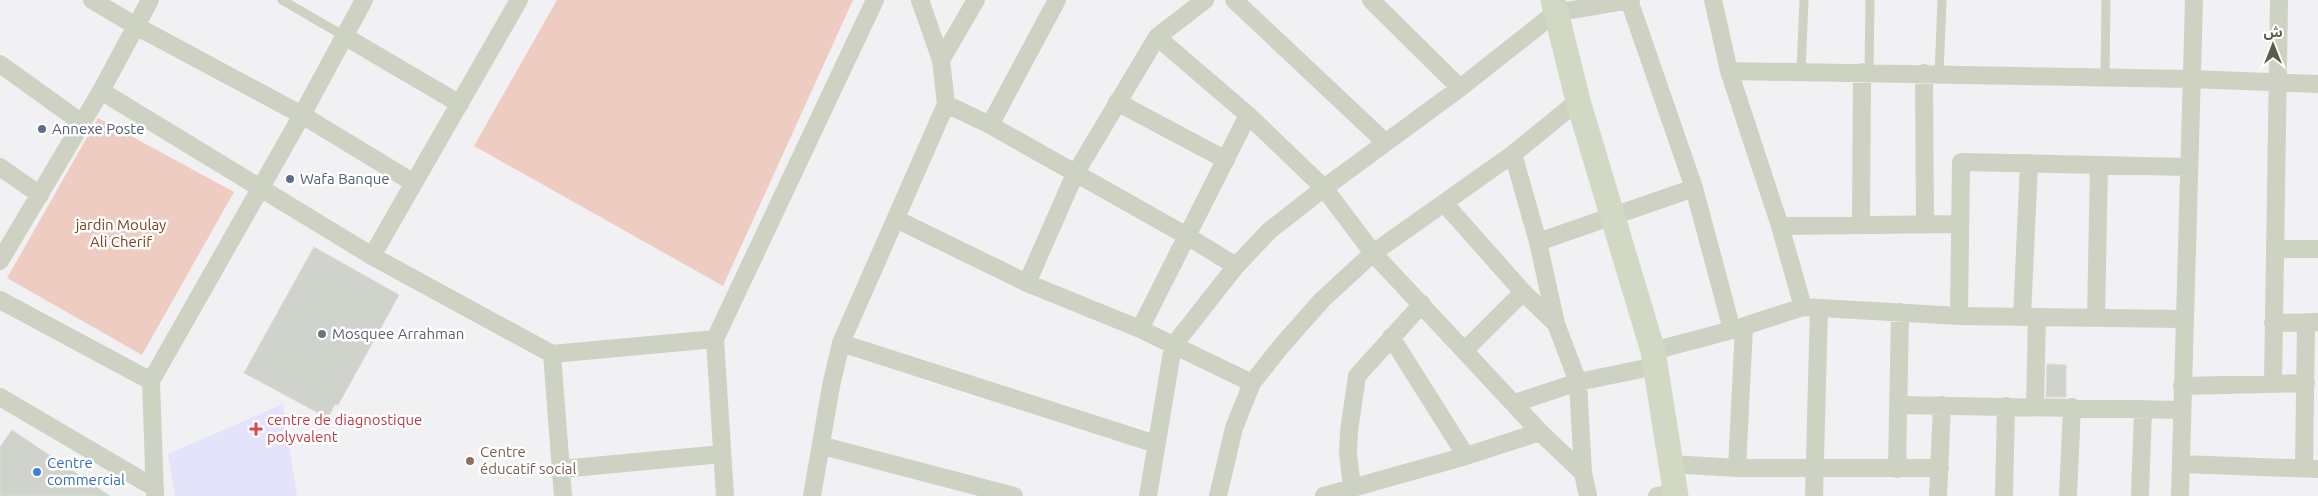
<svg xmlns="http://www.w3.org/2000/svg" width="2318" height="496" font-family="Ubuntu,'Noto Sans Arabic',sans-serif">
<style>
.medical{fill:#e3e4fb}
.green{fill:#efccc1}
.building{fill:#cfd3cb;stroke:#d8dcd5}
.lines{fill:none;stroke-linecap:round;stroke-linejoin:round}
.service{stroke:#cdd2c2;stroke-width:9}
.minor{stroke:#cdd2c2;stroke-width:18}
.secondary{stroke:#d1d9c4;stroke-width:25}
.service-dot{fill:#5c6f8a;stroke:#fff;stroke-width:2}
.worship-dot{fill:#6b7280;stroke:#fff;stroke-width:2}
.health-dot{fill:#e0444e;stroke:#fff;stroke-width:2}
.education-dot{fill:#8d6e63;stroke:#fff;stroke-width:2}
.shop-dot{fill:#3f7fe0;stroke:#fff;stroke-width:2}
.labels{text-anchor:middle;stroke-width:5;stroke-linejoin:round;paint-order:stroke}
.service-label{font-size:15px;fill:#4e5e75;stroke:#fff;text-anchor:start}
.park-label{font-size:15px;fill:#7f3e19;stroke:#fff}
.worship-label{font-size:15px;fill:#5b616d;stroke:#fff;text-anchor:start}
.health-label{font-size:15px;fill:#be3a42;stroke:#fff;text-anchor:start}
.education-label{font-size:15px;fill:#785e54;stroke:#fff;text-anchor:start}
.shop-label{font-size:15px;fill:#366cbe;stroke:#fff;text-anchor:start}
</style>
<rect width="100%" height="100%" fill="#f1f1f3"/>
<path class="medical" d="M283,404L297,496H175L168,454Z"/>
<path class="green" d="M557,0H853L723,286L474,146Z
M98,118L234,192L142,355L7,278Z"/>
<path class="building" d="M314,247L399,295L338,405L335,404L328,418L244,373Z
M2047,364L2066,365V397H2046Z
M12,430L110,496H0V447Z"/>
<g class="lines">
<path class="service" d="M282,0L344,36
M1801,72L1804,0
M1869,72L1870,0
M1939,74L1942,0
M2105,77L2106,0"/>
<path class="minor" d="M92,0L136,26L302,115L414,183
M1234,0L1385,142
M1371,0L1460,88
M1629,0L1694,188L1732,330
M1713,0L1729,71L1780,226L1803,307L1959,316L2184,319
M344,36L460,104
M941,60L976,0
M0,64L82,123
M1729,71L2191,79L2318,84
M1924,73L1925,224
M101,91L372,256L552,354L715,339
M1117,102L1226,160
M946,104L990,125L1187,236L1236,266
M990,125L1057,0
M1513,154L1538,242L1556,324L1578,382L1583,473L1588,496
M0,167L40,195
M1444,203L1523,292L1556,324
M896,219L1027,283L1140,329L1252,383
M1861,224L1862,72
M1780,226L1960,224
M1538,242L1694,188
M2275,249H2318
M372,256L519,0
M0,261L101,91L150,0
M1027,283L1075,174L1157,37L1205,0
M0,300L151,381
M1959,316L1961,162L2188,167
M2022,317L2029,163
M2096,318L2099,165
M2273,323L2318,322
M1140,329L1248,115
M1391,337L1466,456
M841,343L1156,444
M1465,350L1523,292
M1653,351L1732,330L1803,307
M552,354L563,496
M2273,384L2279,0
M2182,386L2306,383
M0,397L155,488
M1515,403L1578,382L1656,366
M1898,405L2182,410
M2035,407L2037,317
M823,446L1014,496
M1671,464L1737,468H1940
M2181,464L2318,469
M1737,468L1744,326
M2304,468L2306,322
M561,469L722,454
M1897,469L1900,312
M1583,473L1540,432L1373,253L1324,188L1460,88L1555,13L1631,0
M1352,488L1348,453L1349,431L1357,376L1422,304
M155,496L151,381L302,115L364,0
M725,496L715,339L875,0
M812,496L831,386L841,343L946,104L941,60L920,0
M1148,496L1173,346L1236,266L1269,231L1324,188L1248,115L1157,37
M1218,496L1234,428L1252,383L1283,344L1322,300L1373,253L1513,154L1578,101
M1324,496L1466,456L1540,432
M1657,496L1675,492
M1814,496L1819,308
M1938,496L1942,405
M2004,496L2006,406
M2068,496L2072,407
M2140,496L2143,409
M2180,496L2194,0"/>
<path class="secondary" d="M1553,0L1578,101L1653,351L1676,496"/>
</g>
<g class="service-dot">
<circle cx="42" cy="129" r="5"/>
<circle cx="290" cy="179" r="5"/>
</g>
<circle class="worship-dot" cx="322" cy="334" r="5"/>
<path class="health-dot" d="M253.5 421.5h5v5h5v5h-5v5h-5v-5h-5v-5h5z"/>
<circle class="education-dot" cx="470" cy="461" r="5"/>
<circle class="shop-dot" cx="37" cy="472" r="5"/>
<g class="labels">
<g class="service-label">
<text x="52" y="134">Annexe Poste</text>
<text x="300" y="184">Wafa Banque</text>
</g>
<g class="park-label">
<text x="121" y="230">jardin Moulay<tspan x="121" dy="17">Ali Cherif</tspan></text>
</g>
<g class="worship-label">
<text x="332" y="339">Mosquee Arrahman</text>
</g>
<g class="health-label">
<text x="267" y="425">centre de diagnostique<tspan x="267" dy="17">polyvalent</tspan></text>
</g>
<g class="education-label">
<text x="480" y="457">Centre<tspan x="480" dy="17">éducatif social</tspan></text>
</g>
<g class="shop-label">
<text x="47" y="468">Centre<tspan x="47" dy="17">commercial</tspan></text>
</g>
</g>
<g transform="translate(2273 45)" stroke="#ffffff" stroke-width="4" paint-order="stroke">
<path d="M0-4L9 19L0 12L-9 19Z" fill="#575e49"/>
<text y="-8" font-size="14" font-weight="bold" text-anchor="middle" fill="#575e49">ش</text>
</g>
</svg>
